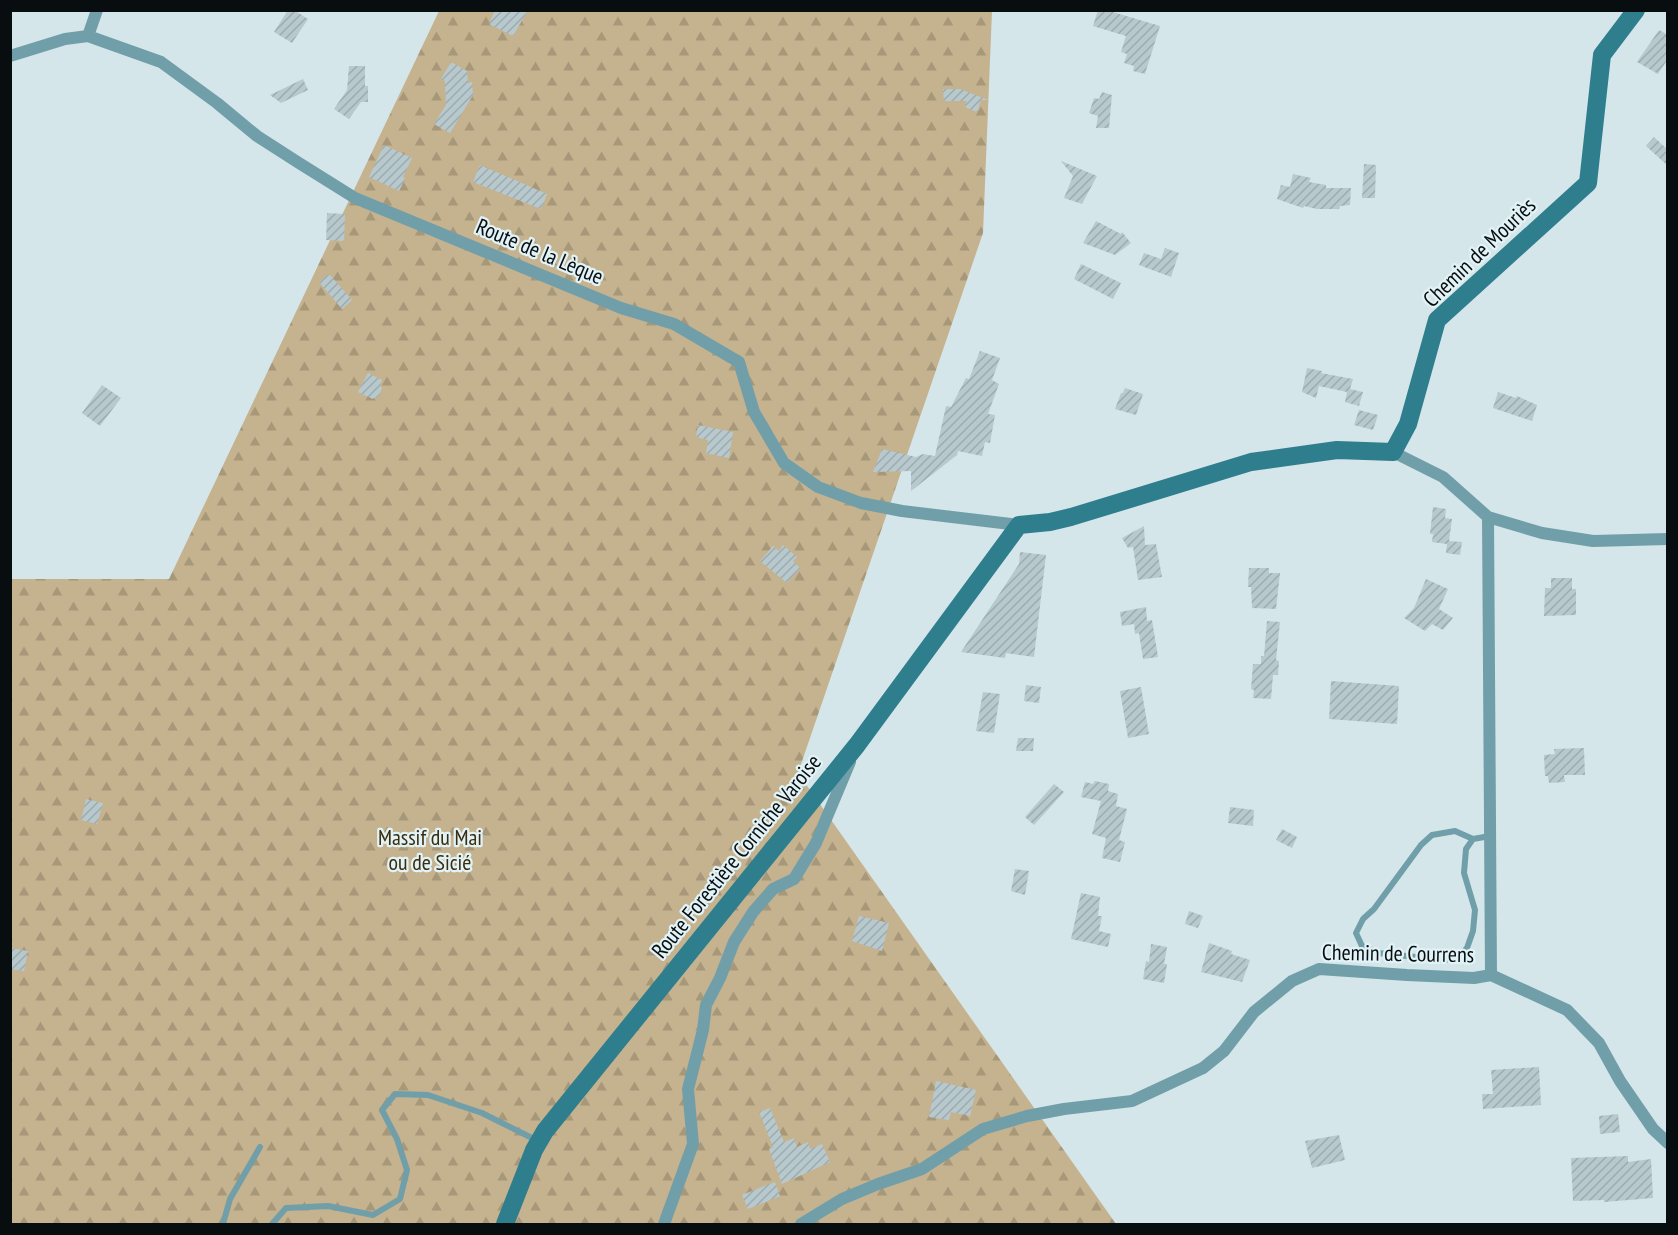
<svg xmlns="http://www.w3.org/2000/svg" width="1678" height="1235" font-family="'PT Sans Narrow',sans-serif">
<style>
.forest{fill:url(#forest-firs)}
.building{fill:url(#building-hatch)}
.lines{fill:none;stroke-linecap:round;stroke-linejoin:round}
.lane{stroke:#719fa9;stroke-width:6}
.street{stroke:#719fa9;stroke-width:12}
.secondary{stroke:#2f7e8d;stroke-width:18}
.labels{text-anchor:middle;stroke-width:4.5;stroke-linejoin:round;paint-order:stroke}
.street-label{font-size:22px;fill:#080d0f;stroke:#e2f3f7}
.park-label{font-size:22px;fill:#3b2c0c;stroke:#e2f3f7}
</style>
<defs>
<pattern id="forest-firs" width="22" height="20" patternUnits="userSpaceOnUse" patternTransform="scale(1.5)"><rect width="22" height="20" fill="#c5b28f"/><path d="M5 1l3.5 6h-7zM16 11l3.5 6h-7z" fill="#a8987a"/></pattern>
<pattern id="building-hatch" width="6" height="6" patternUnits="userSpaceOnUse" patternTransform="scale(1.5)"><rect width="6" height="6" fill="#b8c9cd"/><path d="M-1 1l2-2M0 6l6-6M5 7l2-2" fill="none" stroke="#9dabaf"/></pattern>
</defs>
<rect width="100%" height="100%" fill="#d5e6ea"/>
<path class="forest" d="M439,11H992L983,233L798,773L1116,1224H11V579H169Z"/>
<path class="building" d="M288,10H294L308,19L292,43L274,32Z
M495,10H528L513,36L489,24Z
M1098,10H1106L1160,26L1145,74L1133,71L1134,66L1124,63L1127,54L1121,52L1126,36L1093,26Z
M1659,30L1668,35V59L1658,74L1637,62Z
M451,62L467,71L468,83L472,82L473,95L450,133L434,124L446,105L445,81L441,79Z
M349,66H365V86H368V102H361L349,119L334,109L347,90Z
M303,79L308,90L281,103L270,95Z
M943,89H960L988,100H981L977,112L965,107L967,101H944Z
M1102,92L1112,95L1109,128H1096L1098,116L1089,113L1094,98L1099,99Z
M1654,137L1668,150V166L1646,146Z
M384,145L412,158L403,177L405,179L399,191L369,177Z
M1061,161L1097,176L1082,204L1064,198L1073,176Z
M1364,164L1376,165L1375,198H1362Z
M480,165L547,194L541,209L473,182Z
M1293,174L1311,178L1309,182L1326,185V188H1351L1350,205L1340,206L1339,209H1317L1304,206L1303,208L1277,199L1281,185L1290,187Z
M327,213L345,214L344,241L326,240Z
M1096,221L1121,234L1122,232L1131,243L1115,255L1083,243Z
M1165,248L1179,253L1171,277L1139,265L1144,253L1161,259Z
M1081,264L1121,283L1113,299L1074,279Z
M329,274L352,300L342,309L319,282Z
M980,351L1000,358L992,380L999,384L988,414L995,415L990,443L985,442L982,456L958,451L957,455L911,491V471L873,472L882,449L916,457L923,454L935,456L946,406L951,407L966,378L969,379Z
M1307,368L1322,371L1321,373L1353,379L1350,389L1363,392L1359,406L1345,402L1347,392L1319,386L1316,398L1302,392Z
M368,373L382,380L380,385L382,388L378,398L375,397L373,399L358,392Z
M102,385L121,398L100,426L82,413Z
M1125,388L1143,394L1136,415L1115,409L1121,393H1123Z
M1498,392L1516,398L1517,396L1537,405L1532,421L1493,408Z
M1359,410L1378,415L1373,430L1354,425Z
M698,425L733,432L729,458L706,453L708,440L696,437Z
M1433,507L1446,509L1445,518L1452,519L1449,541L1462,542L1460,555L1446,553L1447,544L1432,542L1433,534H1430Z
M1144,526L1145,545L1156,544L1162,577L1138,580L1133,547L1128,548L1122,538Z
M783,545L797,557L793,561L800,568L787,583L760,561L773,546L779,551Z
M1020,552L1046,555L1034,657L1006,653L1005,658L961,652L1019,564Z
M1249,568H1269V573H1280L1276,609L1252,608L1251,587H1248Z
M1551,578H1572V589H1576V615L1544,616L1545,588H1551Z
M1426,579L1448,589L1439,609L1453,618L1443,630L1432,624L1425,631L1404,618L1414,608Z
M1146,607L1147,621L1152,620L1158,657L1143,659L1139,633L1135,634L1134,624L1122,626L1120,612Z
M1267,621L1280,622L1276,660L1279,661L1278,675H1273L1271,699L1253,698L1254,690L1251,689L1253,664H1261V656H1264Z
M1331,681L1399,686L1397,724L1329,719Z
M1026,685L1041,687L1039,703L1024,701Z
M1141,687L1149,734L1128,738L1120,691Z
M983,692L1000,694L994,733L976,731Z
M1018,738H1034L1033,751H1016Z
M1584,748L1585,775H1564L1565,782L1549,783L1548,776H1545L1544,755L1555,754L1554,749Z
M1095,781L1109,784L1108,791L1118,794L1116,806L1127,809L1119,840L1125,842L1120,862L1102,858L1106,838L1092,834L1101,801L1081,797L1085,782L1093,784Z
M1054,784L1064,792L1034,825L1025,817Z
M86,799L103,803L97,824L81,820Z
M1230,807L1254,810L1253,826L1228,823Z
M1282,829L1297,837L1292,848L1276,840Z
M1015,869L1029,871L1025,895L1011,891Z
M1081,893L1100,897L1098,916H1102L1099,931L1111,934L1108,947L1071,939Z
M1189,911L1203,916L1198,928L1185,924Z
M859,916L889,923L882,951L852,941Z
M1209,943L1232,951L1231,954L1250,960L1242,982L1201,972Z
M1151,944L1167,947L1164,964H1167L1164,983L1143,979L1146,961L1149,962Z
M10,948L28,951L24,971L10,969Z
M1539,1067L1541,1105L1483,1109L1482,1094H1493L1491,1070Z
M936,1081L976,1090L970,1116L951,1112L949,1120L929,1117Z
M770,1108L784,1142L794,1138L797,1147L808,1142L810,1149L822,1144L830,1162L782,1184L769,1149L773,1147L759,1112Z
M1618,1114L1620,1132L1600,1134L1599,1116Z
M1339,1135L1345,1160L1312,1168L1305,1141Z
M1628,1156V1162L1651,1159L1653,1198L1604,1202V1200L1573,1201L1571,1158Z
M775,1182L780,1196L748,1209L742,1195Z"/>
<g class="lines">
<path class="lane" d="M1473,839L1466,849L1464,873L1475,910L1473,931L1467,948L1459,957L1444,960L1378,953L1362,946L1356,933L1363,919L1374,909L1421,845L1432,835L1455,831L1473,839L1490,836
M223,1224L230,1199L260,1147
M272,1224L286,1208L328,1206L373,1215L400,1199L407,1170L397,1139L382,1110L395,1094L428,1095L482,1113L538,1141"/>
<path class="street" d="M88,36L97,10
M10,56L65,39L88,36L161,62L217,103L257,136L299,163L355,198L621,308L674,324L739,362L754,412L784,463L818,487L861,503L902,511L1019,525
M1393,452L1443,477L1488,517L1542,533L1593,541L1668,539
M1488,517L1491,975
M664,1224L693,1144L688,1089L703,1030L706,1005L720,978L734,942L753,912L773,889L794,879L816,843L850,762
M801,1224L842,1199L878,1184L922,1169L983,1129L1027,1116L1064,1109L1132,1101L1203,1068L1224,1051L1254,1012L1292,981L1319,969L1407,975L1474,978L1491,975L1567,1010L1599,1043L1620,1081L1653,1129L1668,1143"/>
<path class="secondary" d="M505,1224L534,1150L545,1131L857,745L1019,525L1050,522L1071,517L1251,462L1337,450L1393,452L1408,424L1437,320L1588,183L1602,55L1636,10"/>
</g>
<g class="labels">
<g class="street-label">
<text transform="translate(540 251) rotate(23)" y="8">Route de la Lèque</text>
<text transform="translate(1479 252) rotate(-44)" y="8">Chemin de Mouriès</text>
<text transform="translate(736 856) rotate(-51)" y="8">Route Forestière Corniche Varoise</text>
<text transform="translate(1398 953) rotate(1)" y="8">Chemin de Courrens</text>
</g>
<g class="park-label">
<text x="430" y="845">Massif du Mai<tspan x="430" dy="25">ou de Sicié</tspan></text>
</g>
</g>
<rect width="1678" height="1235" fill="none" stroke="#080d0f" stroke-width="24"/>
</svg>
